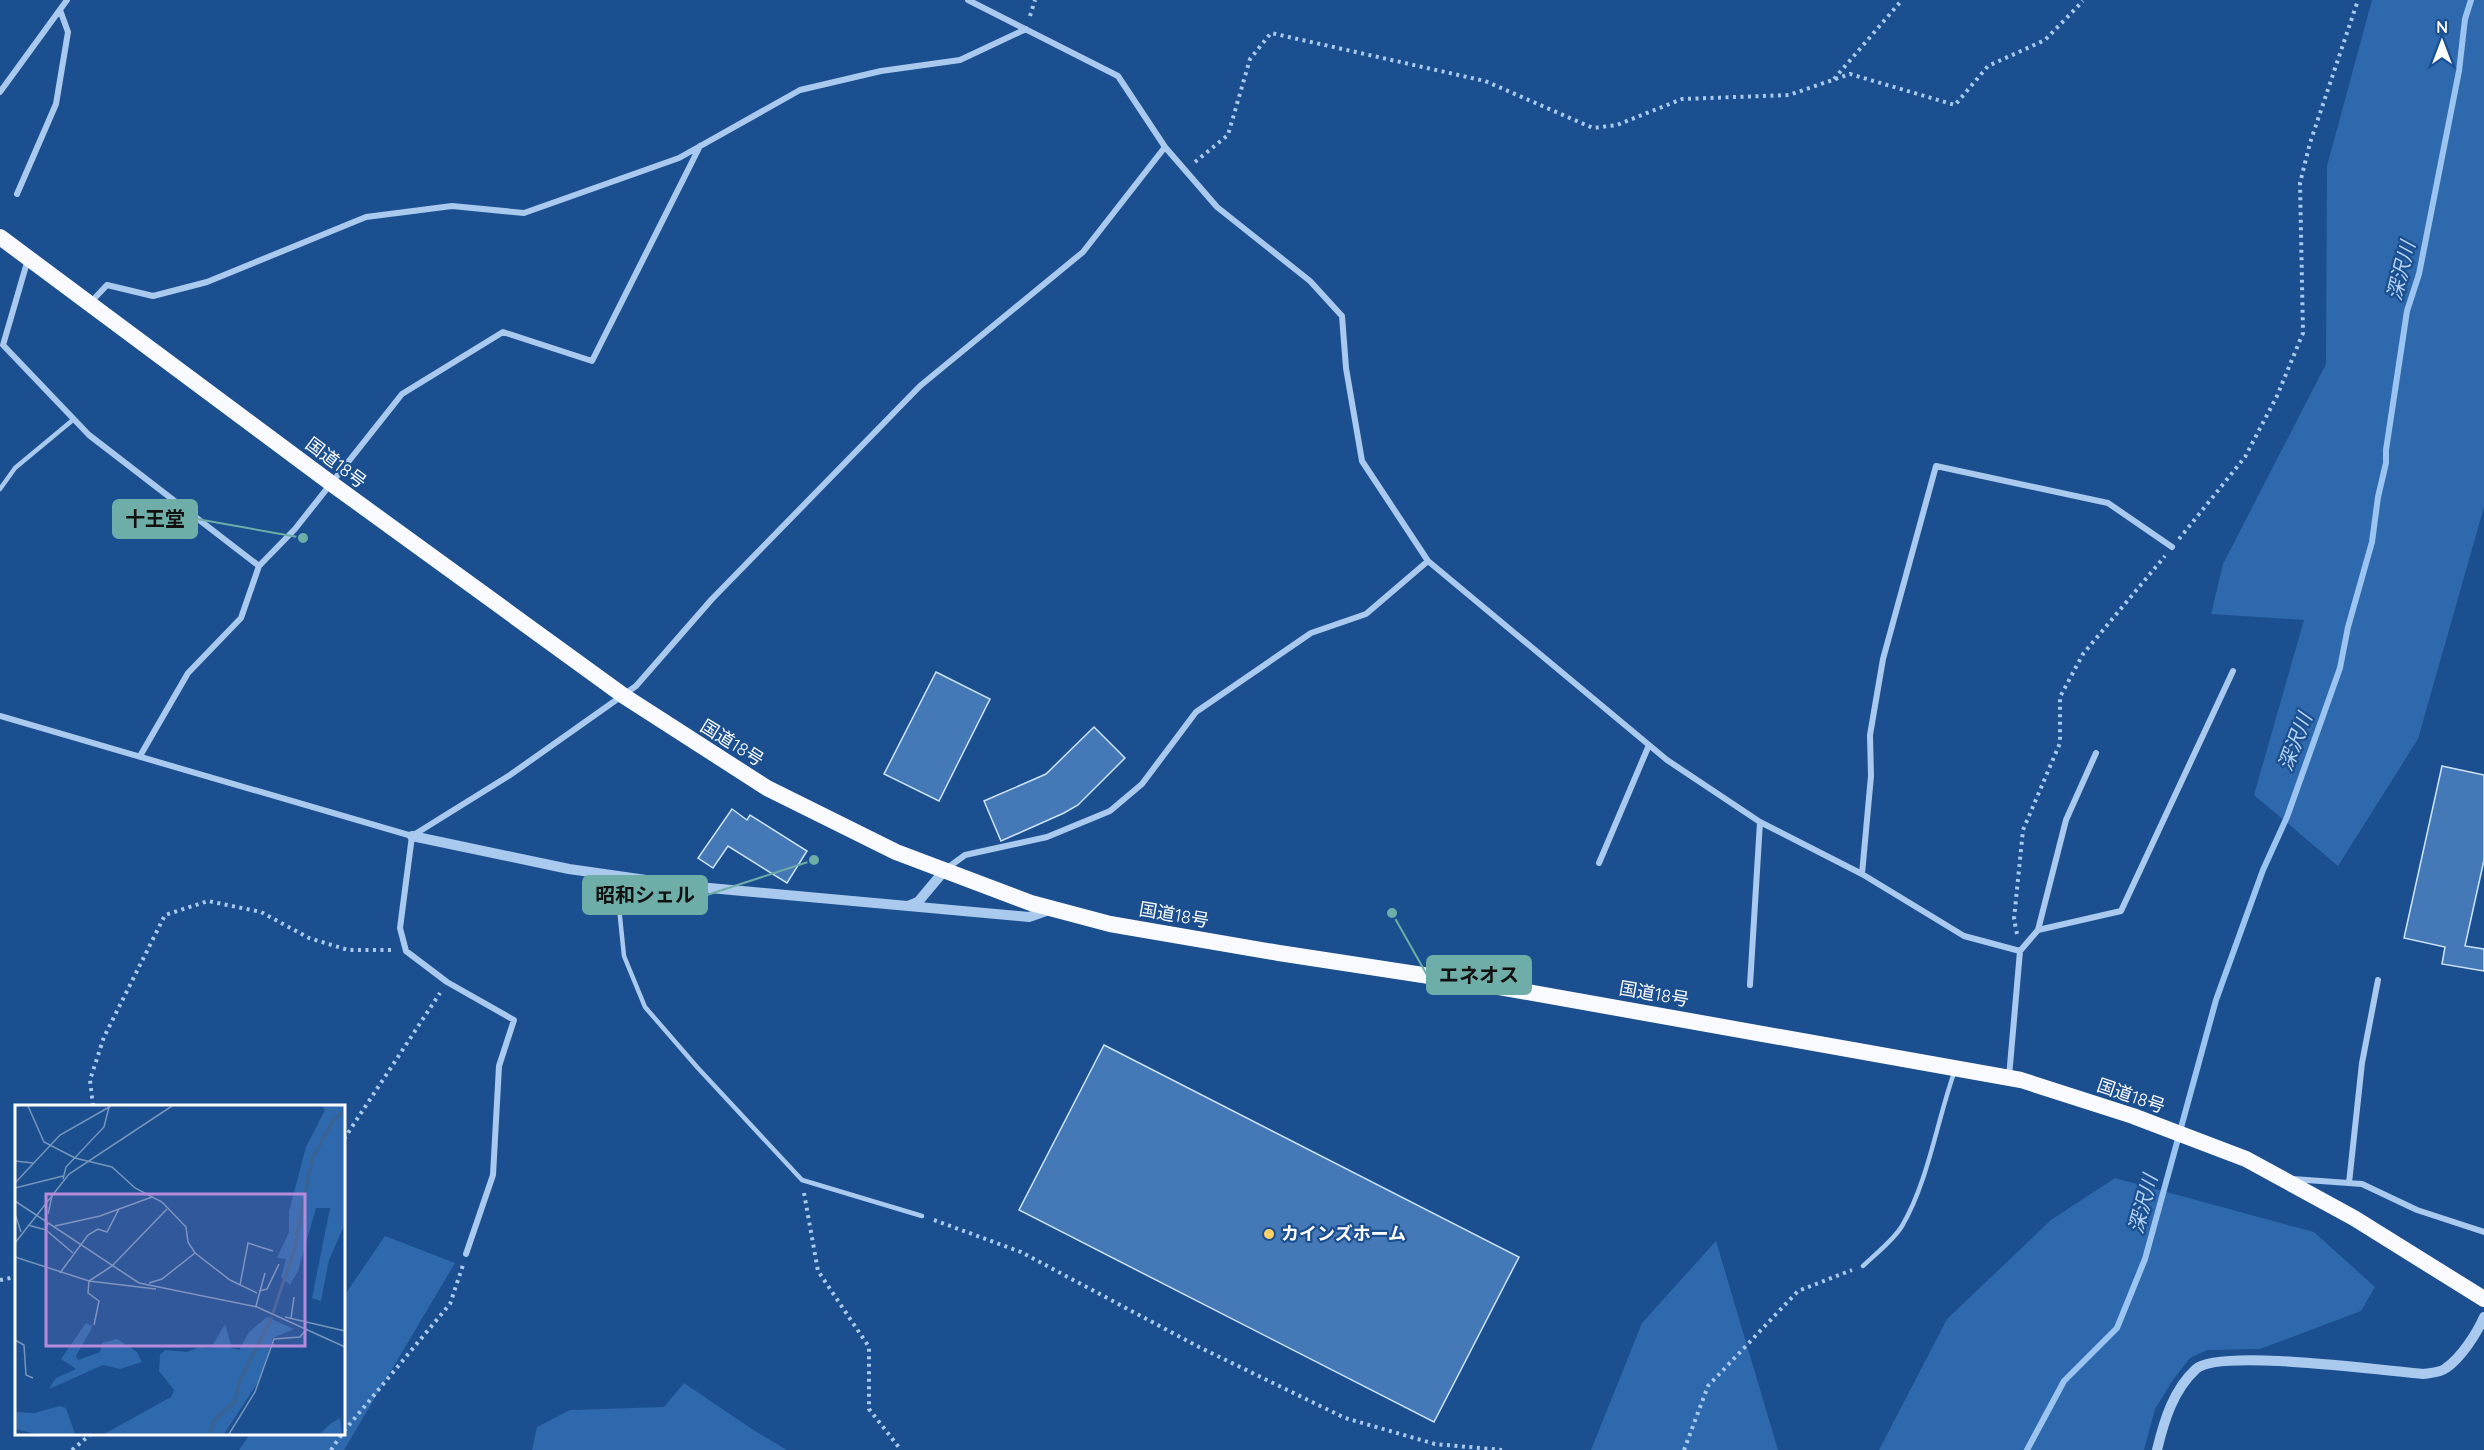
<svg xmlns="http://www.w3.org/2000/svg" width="2484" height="1450" font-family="Quicksand,'Noto Sans JP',sans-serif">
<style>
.green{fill:#2e69ad}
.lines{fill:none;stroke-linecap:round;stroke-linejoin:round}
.stream{stroke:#9cc4f0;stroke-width:6}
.building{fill:#4478b7;stroke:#cfe3fa;stroke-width:1.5}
.path{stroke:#a9c9ee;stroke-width:4;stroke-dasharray:3 4.5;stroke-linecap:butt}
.service{stroke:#a9c9ee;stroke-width:4.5}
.minor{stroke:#a9c9ee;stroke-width:6}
.tertiary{stroke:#a9c9ee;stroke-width:10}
.trunk{stroke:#f8faff;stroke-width:16}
.poi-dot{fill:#ffd166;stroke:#1b4f8f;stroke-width:2}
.labels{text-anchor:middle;stroke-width:4.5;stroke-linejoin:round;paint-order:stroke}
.street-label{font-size:18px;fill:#fff;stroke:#1b4f8f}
.poi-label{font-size:18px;font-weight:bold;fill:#fff;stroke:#1b4f8f;text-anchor:start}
.water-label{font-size:20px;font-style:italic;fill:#b5d3f5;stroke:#1b4f8f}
.inset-river{fill:none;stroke:#3c6290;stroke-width:3}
.inset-road{fill:none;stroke:#7695bc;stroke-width:1.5}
.view{fill:#b68bdc;fill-opacity:0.15;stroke:#b68bdc;stroke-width:3}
.inset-edge{fill:none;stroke:#fff;stroke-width:3}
.leader{fill:none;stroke:#6fada8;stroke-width:2}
.callout-dot{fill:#6fada8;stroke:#1b4f8f;stroke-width:2}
.callout{fill:#6fada8;stroke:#6fada8;stroke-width:2}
.callout-label{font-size:20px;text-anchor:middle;font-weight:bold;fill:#111}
</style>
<rect width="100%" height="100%" fill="#1b4f8f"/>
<path class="green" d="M2372,0H2484V507L2418,739L2338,866L2254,795L2304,620L2211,614L2223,564L2326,364L2327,166Z
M2115,1178L2314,1232L2375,1287L2361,1311L2260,1349L2207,1350L2190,1358L2173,1380L2155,1409L2144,1450H1879L1947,1319L2051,1220Z
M385,1236L455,1263L344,1450H239L250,1434H344V1296Z
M1716,1241L1778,1450H1591L1642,1323Z
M684,1383L755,1431L787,1450H532L537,1427L570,1410L664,1407Z"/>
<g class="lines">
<path class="stream" d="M2027,1450L2064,1381L2117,1328L2145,1259L2216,1000L2263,870L2287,817L2340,668L2348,627L2372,542L2378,497L2386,463V450L2407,311L2419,274L2459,71L2465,19L2471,0"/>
</g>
<path class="building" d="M936,672L990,699L939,801L884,774Z
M1094,727L1125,758L1078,805L1064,813L1001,841L984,801L1046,774Z
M2442,766L2484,775V860L2465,946L2484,949V971L2442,964L2445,947L2404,938Z
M732,809L747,820L750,815L807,851L787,883L728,846L713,868L698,858Z
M1104,1045L1519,1257L1434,1422L1019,1210Z"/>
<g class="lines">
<path class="path" d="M1030,16L1035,0
M1834,79L1902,0
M1195,162L1228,135L1250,59L1271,33L1485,81L1593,128L1617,125L1682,99L1789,95L1850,74L1955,105L1988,66L2045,40L2083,1
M2179,539L2245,457L2277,396L2303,333L2300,183L2310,143L2358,0
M2017,934L2014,919L2023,830L2060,743V697L2083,654L2165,556
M93,1106L90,1080L104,1037L165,915L208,901L261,912L309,938L348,950H394
M344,1139L440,993
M804,1193L818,1271L869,1347V1409L901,1450
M934,1220L1021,1252L1199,1347L1345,1418L1435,1444L1502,1450
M0,1280L16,1277
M344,1431L450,1304L463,1265
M72,1450L91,1434
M331,1450L342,1434
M1684,1450L1708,1386L1798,1291L1852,1270"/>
<path class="service" d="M0,489L15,468L74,419
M616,878L624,956L645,1007L697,1067L802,1180L922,1216
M1863,1266C1875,1254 1893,1241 1902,1226C1928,1182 1937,1121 1954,1073"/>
<path class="minor" d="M968,0L1118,76L1165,147L1217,207L1310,281L1342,316L1346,368L1362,461L1428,561L1667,760L1760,822L1862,874L1964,936L2020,951
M0,92L67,0
M17,194L56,104L68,32L60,10
M28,259L3,345L89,435L259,566
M90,303L107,285L153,296L207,282L366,217L452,206L524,213L679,158L800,90L881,71L960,60L1026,29
M0,716L412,836L510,775L636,686L712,599L920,386L1083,252L1165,147
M140,756L188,673L241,618L259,566L295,529L402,394L503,332L592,361L700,146
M412,836L400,928L406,951L447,982L514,1020L499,1066L493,1175L466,1254
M1599,863L1649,745
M946,869L965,855L1047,837L1110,811L1142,784L1196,712L1311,633L1366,614L1428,561
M1862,874L1871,776L1870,735L1883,659L1936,466L2108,503L2172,547
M2038,930L2121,911L2233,671
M1750,985L1760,822
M2009,1077L2020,951L2038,930L2066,820L2096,753
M2293,1179L2362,1184L2417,1210L2484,1232
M2349,1183L2362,1063L2378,980"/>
<path class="tertiary" d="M412,836L569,869L688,886L1029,917L1052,909
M908,906L918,902L944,871
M2157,1450C2164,1421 2173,1390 2196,1369C2218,1348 2386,1371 2423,1374C2430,1373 2440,1373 2446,1368C2461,1358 2477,1333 2484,1317"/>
<path class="trunk" d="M0,237L332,484L624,696L767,788L896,852L1031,903L1110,924L1279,953L1488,985L2021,1080L2133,1116L2246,1159L2354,1218L2484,1299"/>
</g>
<circle class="poi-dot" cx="1269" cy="1234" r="6"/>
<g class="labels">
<g class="street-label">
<text transform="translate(336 463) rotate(37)" y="6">国道18号</text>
<text transform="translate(732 743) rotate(32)" y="6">国道18号</text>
<text transform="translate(1174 915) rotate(10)" y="6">国道18号</text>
<text transform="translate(1654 994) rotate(10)" y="6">国道18号</text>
<text transform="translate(2131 1096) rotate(19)" y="6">国道18号</text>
</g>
<g class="poi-label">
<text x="1281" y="1240">カインズホーム</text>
</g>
<g class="water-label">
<text transform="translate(2401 271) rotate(-76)" y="7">深沢川</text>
<text transform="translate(2295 742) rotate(-69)" y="7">深沢川</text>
<text transform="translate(2143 1204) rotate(-75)" y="7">深沢川</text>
</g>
</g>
<g transform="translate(15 1105)">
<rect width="330" height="330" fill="#1b4f8f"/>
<path d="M307,1H330V119L314,155L306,196L297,193L315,103H301L283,166L275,180L266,172L271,154L262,153L274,127V106L291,42L310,5ZM252,212L279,224L258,233L244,276L209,329H89L156,292L159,285L144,266L145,250L150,245L172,247L184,242L196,243L210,219L217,243L224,245L234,227ZM71,218L78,221L61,251L63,255L85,247L87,238L102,234L122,247L127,257L105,264L88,260L34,284L41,273L61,264L46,254ZM45,301L51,303L60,329H21L0,324V307L19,308ZM325,313L327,329H305L315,319Z" fill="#2e69ad"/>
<path class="inset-river" d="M258,208L279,146L297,54L318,16L330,5M195,329L199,315L220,297L225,275L257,212"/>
<path class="inset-road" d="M13,1L29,37L60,53L97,62L120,83L147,97L171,122L173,137L180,148L215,175L242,188M0,56L18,58M48,74L51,62L89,22L94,2M0,78L45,30L96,1M0,83L48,71M0,96L124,178L242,202L330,242M0,109L6,127M33,109L37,91M33,117L31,125L58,148M13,120L31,125M40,121L85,111L137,92M0,138L54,69L157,1M0,152L74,176L141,184M45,168L73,130L83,124L92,127L104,104M74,176L97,161L152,104M74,176L73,188L84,196L79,220M134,178L147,174L180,148M225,180L233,138L258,146M244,186L252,184L264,159M241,201L250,168M270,212L330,226M276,213L279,192M0,235L9,240L11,270L18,273M214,329L240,287L259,234L285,232L291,225"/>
<path class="view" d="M31,89H290V241H31Z"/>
<rect width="330" height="330" class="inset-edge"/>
</g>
<path class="leader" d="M303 538L197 519M814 860L707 895M1392 913L1427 975"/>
<g class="callout-dot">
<circle cx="303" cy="538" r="6"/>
<circle cx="814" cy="860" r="6"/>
<circle cx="1392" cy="913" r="6"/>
</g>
<g class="callout">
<rect x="113" y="500" width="84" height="38" rx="6"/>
<rect x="583" y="876" width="124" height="38" rx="6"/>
<rect x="1427" y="956" width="104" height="38" rx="6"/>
</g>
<g class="callout-label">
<text x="155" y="526">十王堂</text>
<text x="645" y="902">昭和シェル</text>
<text x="1479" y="982">エネオス</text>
</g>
<g transform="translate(2442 42)" stroke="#1b4f8f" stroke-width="4.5" paint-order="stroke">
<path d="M0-4.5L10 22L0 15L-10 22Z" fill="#ffffff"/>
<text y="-9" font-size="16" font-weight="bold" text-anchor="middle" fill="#ffffff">N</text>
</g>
</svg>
